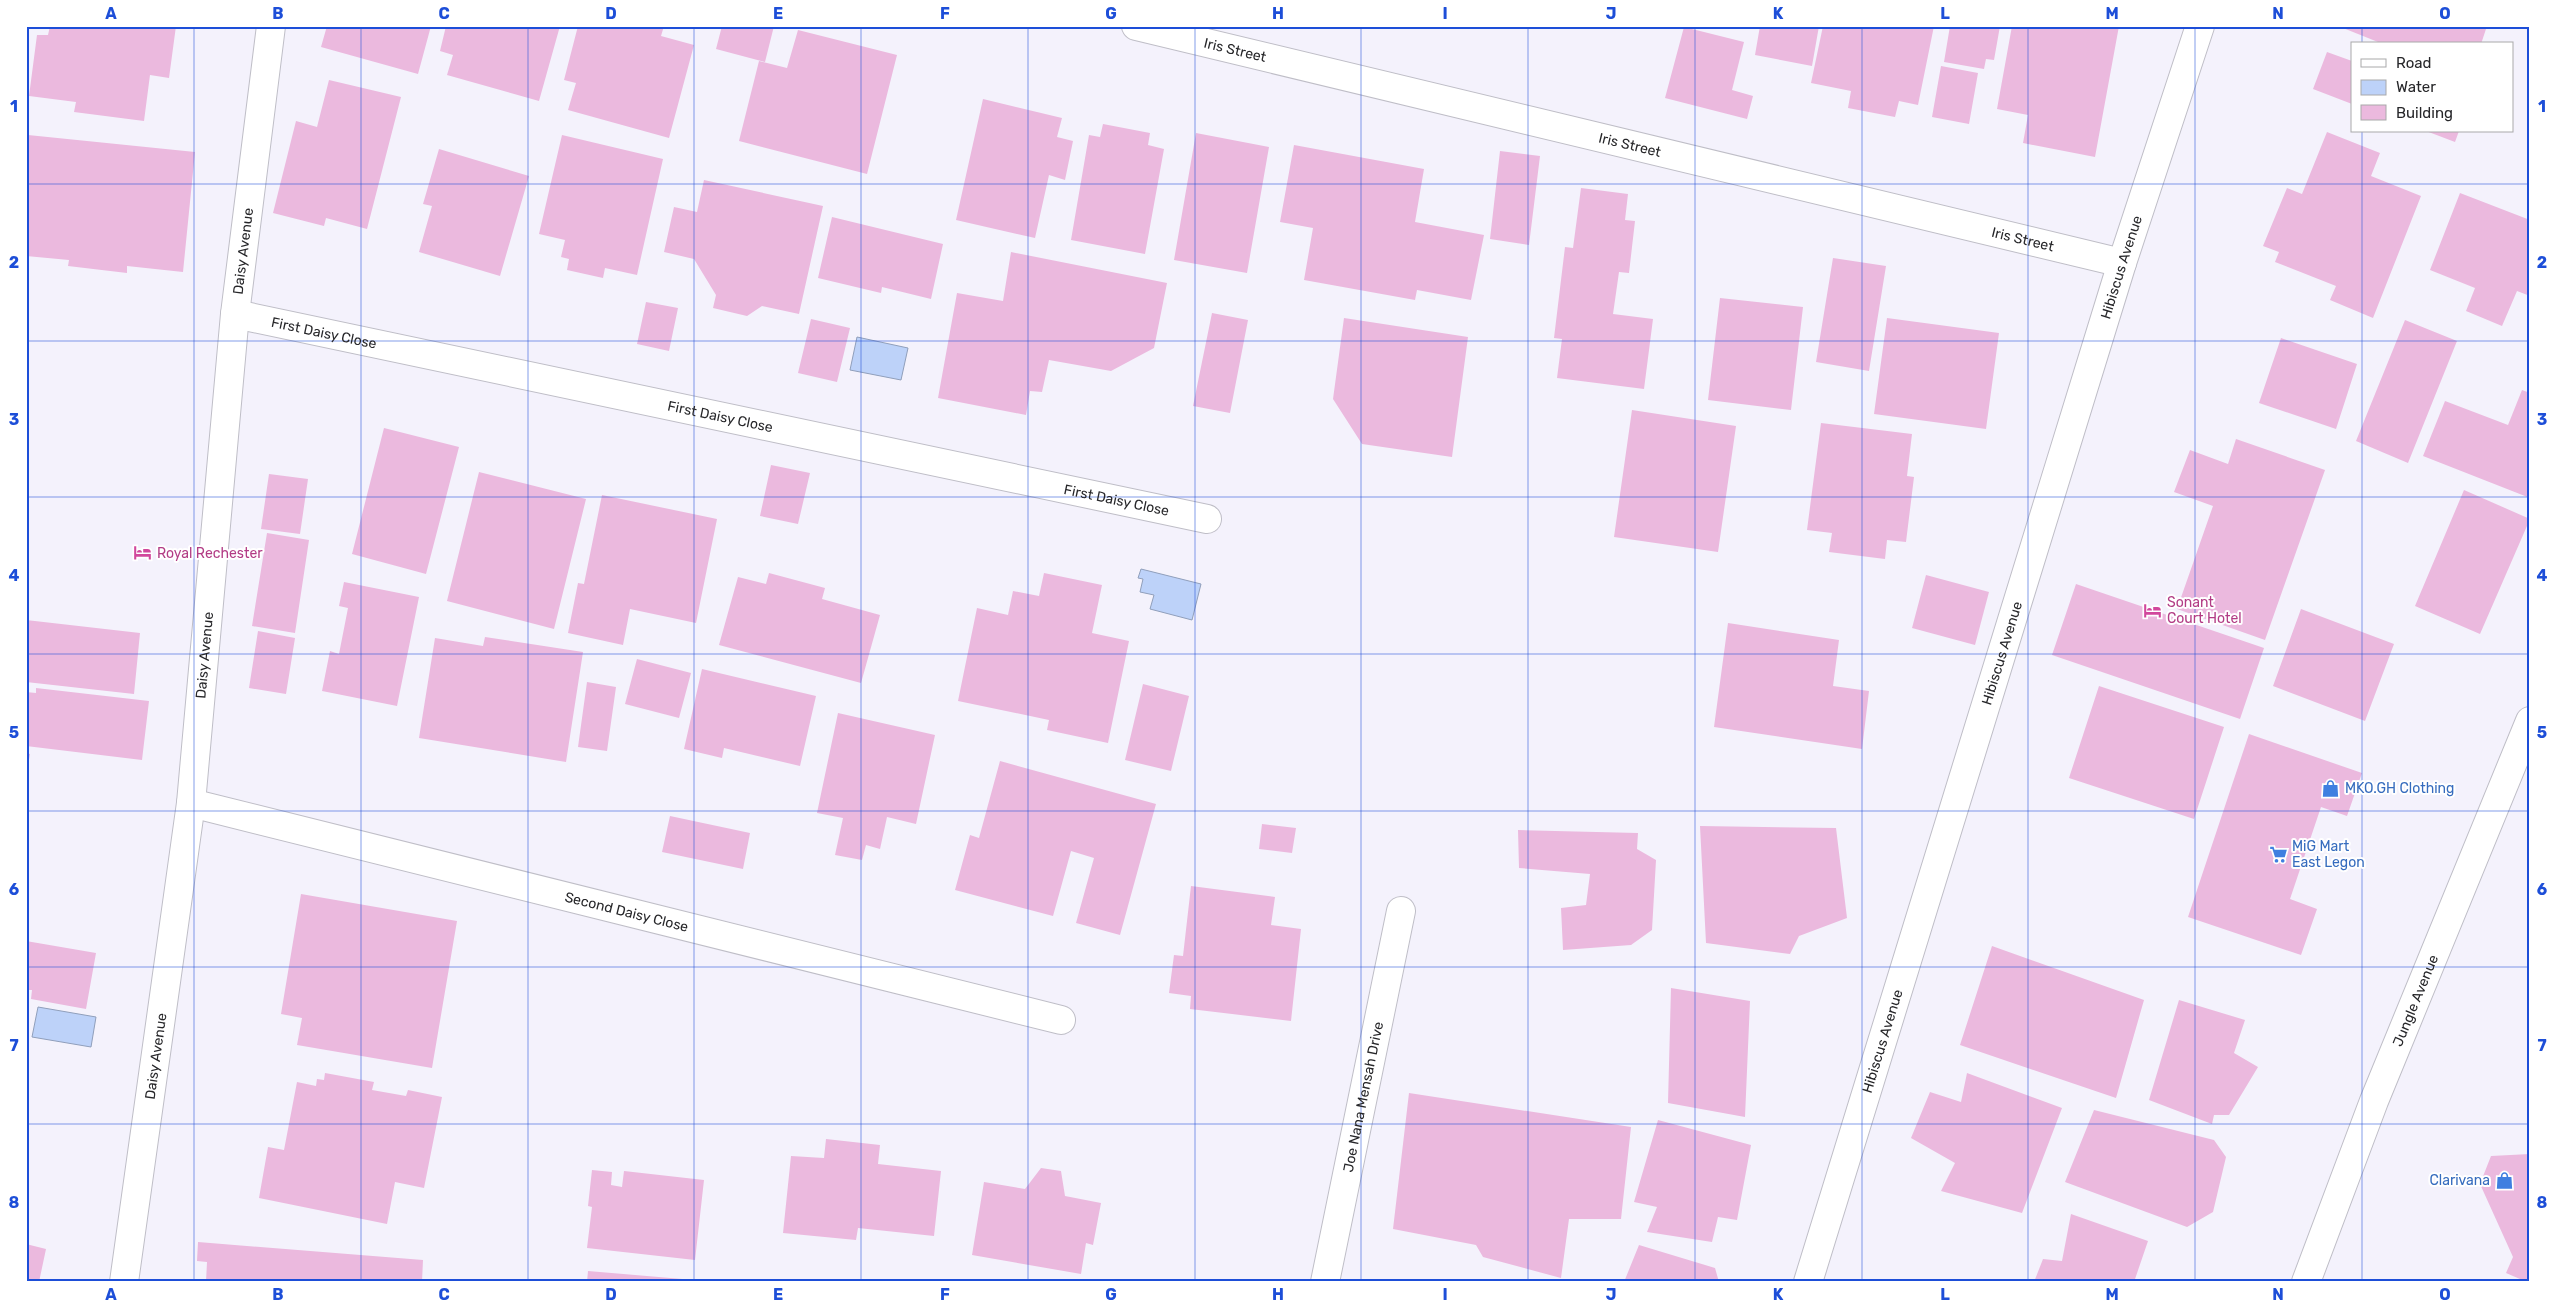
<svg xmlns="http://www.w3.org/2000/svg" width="2556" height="1308" font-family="Rubik,sans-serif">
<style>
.water{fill:#bdd2f9;stroke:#909fbb}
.building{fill:#ebb9de}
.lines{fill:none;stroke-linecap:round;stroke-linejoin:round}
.minor-casing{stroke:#bfbec7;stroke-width:30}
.minor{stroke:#fff;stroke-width:28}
.grid{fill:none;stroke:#1d4ed8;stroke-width:1;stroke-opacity:0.55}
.labels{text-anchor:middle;stroke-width:4;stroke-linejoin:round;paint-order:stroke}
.street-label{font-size:14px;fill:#27272a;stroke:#fff}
.hotel-label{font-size:14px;fill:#b23c85;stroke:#fff;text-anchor:start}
.shop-label{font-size:14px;fill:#366cbe;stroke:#fff;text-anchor:start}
.neatline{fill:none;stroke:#1d4ed8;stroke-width:2}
.grid-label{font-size:16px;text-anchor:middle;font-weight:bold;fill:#1d4ed8}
</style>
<rect width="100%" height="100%" fill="#f4f2fc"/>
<path class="water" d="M857,337L908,348L901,380L850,370Z
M1141,569L1201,584L1192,620L1150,609L1154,595L1140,592L1143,579L1138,578Z
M38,1007L96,1017L91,1047L32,1037Z"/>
<path class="building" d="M50,26H176L169,78L150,75L144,121L74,112L76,102L29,96L37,35H48Z
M327,26H431L418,74L321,47Z
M446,26H560L539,101L447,75L453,55L440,51Z
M578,26H664L661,36L694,45L669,138L568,110L576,83L564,80Z
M722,26H774L765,62L716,49Z
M1760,26H1819L1812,66L1755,55Z
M1823,26H1934L1918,105L1899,101L1895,117L1848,108L1851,91L1811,83Z
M1950,26H2000L1994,60L1986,59L1984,69L1944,62Z
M2012,26H2119L2095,157L2023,143L2028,115L1997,109Z
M2338,26H2487L2481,44H2383Z
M1684,27L1744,42L1732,90L1753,96L1747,119L1665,98Z
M798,30L897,55L867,174L739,141L759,61L787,68Z
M2327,52L2352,61V104L2313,89Z
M1941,66L1978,73L1969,124L1932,117Z
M329,80L401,97L367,229L326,218L324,226L273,213L296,121L317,127Z
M983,99L1062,118L1057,137L1073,141L1065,180L1049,175L1035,238L956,220Z
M1103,124L1150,133L1148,145L1164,149L1145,254L1071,240L1089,135L1100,137Z
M2426,131H2459L2455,142Z
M2327,132L2380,153L2371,176L2421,196L2373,318L2330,300L2336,286L2275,262L2279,252L2263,246L2287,188L2302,194Z
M1196,133L1269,147L1247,273L1174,260Z
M28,135L195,152L183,272L127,266V273L68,266L69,260L26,256Z
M562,135L663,159L637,275L605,268L603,278L567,270L569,259L561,257L565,240L539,234Z
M1294,145L1424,169L1415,222L1484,235L1471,300L1417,290L1415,300L1304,280L1313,228L1280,222Z
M439,149L529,176L500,276L419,252L432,206L423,204Z
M1500,151L1540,156L1529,245L1490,239Z
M704,180L823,206L799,314L762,306L747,316L713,308L716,295L694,259L664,252L674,207L697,212Z
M1581,188L1628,194L1625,220L1635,221L1629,273L1619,272L1613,314L1653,319L1644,389L1557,378L1562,339L1554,338L1565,247L1573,248Z
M2460,193L2530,220V296L2517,291L2502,326L2466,311L2475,288L2430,270Z
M832,217L943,244L931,299L882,287L881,293L818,278Z
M1011,252L1167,283L1154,348L1111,371L1049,360L1042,392L1030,391L1026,415L938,398L957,293L1003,301Z
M1833,258L1886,266L1869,371L1816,362Z
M1720,298L1803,307L1791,410L1708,400Z
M646,302L678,308L669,351L637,344Z
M1212,313L1248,320L1230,413L1193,406Z
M1344,318L1468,337L1452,457L1362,444L1333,399Z
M1887,318L1999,333L1986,429L1874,414Z
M811,319L850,328L837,382L798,373Z
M2405,320L2457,341L2408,463L2356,441Z
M2281,338L2357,364L2336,429L2259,403Z
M2522,390L2530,393V498L2423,456L2445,401L2508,425Z
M1632,410L1736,426L1718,552L1614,537Z
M1821,423L1912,434L1907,476L1914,477L1906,542L1887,540L1885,559L1829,552L1832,533L1807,530Z
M384,428L459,447L426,574L352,554Z
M2236,439L2325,470L2265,640L2177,609L2213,506L2174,492L2190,450L2228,464Z
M771,465L810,473L798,524L760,516Z
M479,472L586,499L554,629L447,601Z
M269,474L308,479L300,534L261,529Z
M2464,490L2530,519L2480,634L2415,606Z
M602,495L717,519L696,623L630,609L623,645L568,633L578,583L584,584Z
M267,533L309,540L295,633L252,626Z
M769,573L825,588L822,599L880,615L861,683L719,645L738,577L766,584Z
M1044,573L1102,585L1092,633L1129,641L1108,743L1047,730L1049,720L958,701L977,608L1008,615L1013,591L1039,596Z
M1926,575L1989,592L1975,645L1912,628Z
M344,582L419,597L397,706L322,691L330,651L339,654L348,608L339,606Z
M2076,584L2264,648L2240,719L2052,655Z
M2301,609L2394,644L2365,721L2273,686Z
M26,620L140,633L134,694L26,682Z
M1728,623L1839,640L1833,686L1869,691L1862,749L1714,727Z
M258,631L295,638L286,694L249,688Z
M485,637L583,652L566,762L419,738L435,638L483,646Z
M637,659L691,673L679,718L625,704Z
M702,669L816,696L800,766L724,748L722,758L684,749Z
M587,682L616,687L607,751L578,747Z
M1143,684L1189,696L1171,771L1125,760Z
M2099,686L2224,727L2194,819L2069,778Z
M36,688L149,701L142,760L26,746V692L36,693Z
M838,713L935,735L916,824L887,817L880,849L866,845L862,860L835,855L843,818L817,813Z
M2249,734L2362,773L2347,816L2321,807L2290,899L2317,909L2301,955L2188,917Z
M26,753L30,754L27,771H26Z
M1000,761L1156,804L1120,935L1076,923L1094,858L1071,851L1053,916L955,890L970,835L979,838Z
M670,816L750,833L743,869L662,852Z
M1262,824L1296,828L1292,853L1259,849Z
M1700,826L1836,828L1847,918L1799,936L1790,954L1706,943Z
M1518,830L1638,833L1637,849L1656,860L1652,930L1631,945L1563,950L1561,908L1586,905L1590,874L1519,868Z
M1191,886L1275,897L1271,925L1301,929L1291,1021L1190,1009L1191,996L1169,993L1174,955L1183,956Z
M301,894L457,921L432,1068L297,1045L302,1018L281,1014Z
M26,941L96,953L86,1009L31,999L32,990H26Z
M1992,946L2144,1000L2116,1098L1960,1045Z
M1671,988L1750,1001L1745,1117L1668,1103Z
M2179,1000L2245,1020L2234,1053L2258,1067L2229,1115H2214L2212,1124L2149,1100Z
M325,1073L374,1082L372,1090L406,1096L408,1090L442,1097L424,1188L395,1182L387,1224L259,1198L268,1147L284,1150L297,1082L316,1086L317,1079L324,1080Z
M1967,1073L2062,1108L2022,1213L1941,1191L1955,1163L1911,1138L1930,1092L1961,1102Z
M1409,1093L1631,1127L1621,1219H1569L1561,1278L1483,1257L1476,1245L1393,1229Z
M2094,1110L2214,1140L2226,1157L2213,1212L2187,1227L2065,1182Z
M1658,1120L1751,1145L1737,1220L1718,1217L1712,1242L1647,1232L1657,1207L1634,1202Z
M826,1139L880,1145L878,1164L941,1171L934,1236L858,1228L856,1240L783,1233L791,1156L824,1158Z
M2530,1154V1282H2527L2506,1273L2513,1257L2480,1184L2491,1156Z
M1041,1168L1061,1171L1065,1196L1101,1203L1093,1245L1086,1243L1081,1274L972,1255L984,1182L1025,1189Z
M592,1170L612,1172L611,1185L622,1187L624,1171L704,1180L695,1260L587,1248L592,1207L588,1206Z
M2071,1214L2148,1241L2134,1282H2034L2043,1259L2062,1261Z
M198,1242L423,1260L422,1282H206L207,1262L197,1261Z
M26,1244L46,1249L39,1282H26Z
M1639,1245L1715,1268L1719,1282H1624Z
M588,1271L694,1280V1282H587Z"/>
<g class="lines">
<defs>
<g id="minor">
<path id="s1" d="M1136,26L2122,263"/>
<path id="s2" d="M235,314L1207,519"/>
<path id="s3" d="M191,803L1061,1020"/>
<path id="s4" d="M124,1282L191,803L235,314L271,26"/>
<path id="s5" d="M1325,1282L1401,911"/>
<path id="s6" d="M1808,1282L2122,263L2200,26"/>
<path id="s7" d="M2306,1282L2374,1101L2530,721"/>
</g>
</defs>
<use href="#minor" class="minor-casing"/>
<use href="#minor" class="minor"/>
</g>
<path class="grid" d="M194,26V1282M361,26V1282M528,26V1282M694,26V1282M861,26V1282M1028,26V1282M1195,26V1282M1361,26V1282M1528,26V1282M1695,26V1282M1862,26V1282M2028,26V1282M2195,26V1282M2362,26V44M2362,131V1282M26,184H2530M26,341H2530M26,497H2530M26,654H2530M26,811H2530M26,967H2530M26,1124H2530"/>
<defs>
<symbol id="hotel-bare" viewBox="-9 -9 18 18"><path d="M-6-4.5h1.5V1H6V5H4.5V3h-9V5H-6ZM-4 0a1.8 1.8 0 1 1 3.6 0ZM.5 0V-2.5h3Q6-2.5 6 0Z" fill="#d1479c" stroke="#fff" stroke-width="2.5" paint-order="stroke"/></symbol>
<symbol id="shop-bare" viewBox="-9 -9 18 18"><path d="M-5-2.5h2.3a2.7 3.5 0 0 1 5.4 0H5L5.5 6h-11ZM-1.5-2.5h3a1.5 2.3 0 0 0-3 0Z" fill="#3f7fe0" stroke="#fff" stroke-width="2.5" paint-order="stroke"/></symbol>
<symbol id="supermarket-bare" viewBox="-9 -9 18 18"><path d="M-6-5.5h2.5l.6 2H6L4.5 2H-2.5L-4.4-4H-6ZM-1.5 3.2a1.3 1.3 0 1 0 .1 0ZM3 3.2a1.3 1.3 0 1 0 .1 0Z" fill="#3f7fe0" stroke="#fff" stroke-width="2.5" paint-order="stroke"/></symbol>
</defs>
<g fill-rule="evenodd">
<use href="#hotel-bare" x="130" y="540" width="25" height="25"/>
<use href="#hotel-bare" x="2140" y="598" width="25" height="25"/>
<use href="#shop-bare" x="2318" y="776" width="25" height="25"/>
<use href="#supermarket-bare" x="2266" y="842" width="25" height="25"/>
<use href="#shop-bare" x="2492" y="1168" width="25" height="25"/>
</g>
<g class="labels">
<g class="street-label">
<text dy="5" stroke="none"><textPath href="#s1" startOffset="102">Iris Street</textPath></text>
<text dy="5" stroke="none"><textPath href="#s1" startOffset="508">Iris Street</textPath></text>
<text dy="5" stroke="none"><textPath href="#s1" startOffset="912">Iris Street</textPath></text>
<text dy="5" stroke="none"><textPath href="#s4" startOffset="1038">Daisy Avenue</textPath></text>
<text dy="5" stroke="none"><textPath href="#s6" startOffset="1062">Hibiscus Avenue</textPath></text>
<text dy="5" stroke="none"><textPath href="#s2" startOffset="91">First Daisy Close</textPath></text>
<text dy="5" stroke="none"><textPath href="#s2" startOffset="496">First Daisy Close</textPath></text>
<text dy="5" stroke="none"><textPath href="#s2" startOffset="901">First Daisy Close</textPath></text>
<text dy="5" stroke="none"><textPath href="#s6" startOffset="658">Hibiscus Avenue</textPath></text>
<text dy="5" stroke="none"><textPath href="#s4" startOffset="632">Daisy Avenue</textPath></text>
<text dy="5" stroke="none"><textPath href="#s3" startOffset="449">Second Daisy Close</textPath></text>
<text dy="5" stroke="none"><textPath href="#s7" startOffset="302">Jungle Avenue</textPath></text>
<text dy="5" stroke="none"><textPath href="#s6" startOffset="252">Hibiscus Avenue</textPath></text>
<text dy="5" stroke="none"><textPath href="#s4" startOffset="228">Daisy Avenue</textPath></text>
<text dy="5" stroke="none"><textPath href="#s5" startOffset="189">Joe Nana Mensah Drive</textPath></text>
</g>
<g class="hotel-label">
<text x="157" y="558">Royal Rechester</text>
<text x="2167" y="607">Sonant<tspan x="2167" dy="16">Court Hotel</tspan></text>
</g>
<g class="shop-label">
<text x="2345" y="793">MKO.GH Clothing</text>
<text x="2292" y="851">MiG Mart<tspan x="2292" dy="16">East Legon</tspan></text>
<text x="2490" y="1185" text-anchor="end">Clarivana</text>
</g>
</g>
<rect width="2556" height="1308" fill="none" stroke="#ffffff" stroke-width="55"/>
<rect x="2351" y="42" width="162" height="90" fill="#ffffff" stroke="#a9a9aa"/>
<rect x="2361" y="59" width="25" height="8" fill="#ffffff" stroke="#a9a9aa"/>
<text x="2396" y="68" font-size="15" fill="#27272a">Road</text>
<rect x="2361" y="80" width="25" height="15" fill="#bdd2f9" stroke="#a9a9aa"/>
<text x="2396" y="92" font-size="15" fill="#27272a">Water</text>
<rect x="2361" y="105" width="25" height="15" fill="#ebb9de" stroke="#a9a9aa"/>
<text x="2396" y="118" font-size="15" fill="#27272a">Building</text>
<rect x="28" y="28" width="2500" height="1252" class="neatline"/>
<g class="grid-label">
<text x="111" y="19">A</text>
<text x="278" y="19">B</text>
<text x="444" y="19">C</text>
<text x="611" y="19">D</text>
<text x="778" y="19">E</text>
<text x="945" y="19">F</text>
<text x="1111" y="19">G</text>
<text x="1278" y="19">H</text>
<text x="1445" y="19">I</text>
<text x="1611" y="19">J</text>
<text x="1778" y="19">K</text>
<text x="1945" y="19">L</text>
<text x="2112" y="19">M</text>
<text x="2278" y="19">N</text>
<text x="2445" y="19">O</text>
<text x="14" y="112">1</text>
<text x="2542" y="112">1</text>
<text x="14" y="268">2</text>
<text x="2542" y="268">2</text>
<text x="14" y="425">3</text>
<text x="2542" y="425">3</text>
<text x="14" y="581">4</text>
<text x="2542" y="581">4</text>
<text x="14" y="738">5</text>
<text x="2542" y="738">5</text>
<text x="14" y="895">6</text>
<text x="2542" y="895">6</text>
<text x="14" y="1051">7</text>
<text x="2542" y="1051">7</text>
<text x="14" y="1208">8</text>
<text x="2542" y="1208">8</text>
<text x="111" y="1300">A</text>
<text x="278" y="1300">B</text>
<text x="444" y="1300">C</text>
<text x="611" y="1300">D</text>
<text x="778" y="1300">E</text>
<text x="945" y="1300">F</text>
<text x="1111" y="1300">G</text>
<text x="1278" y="1300">H</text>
<text x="1445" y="1300">I</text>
<text x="1611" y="1300">J</text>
<text x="1778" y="1300">K</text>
<text x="1945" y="1300">L</text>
<text x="2112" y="1300">M</text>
<text x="2278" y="1300">N</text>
<text x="2445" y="1300">O</text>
</g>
</svg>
